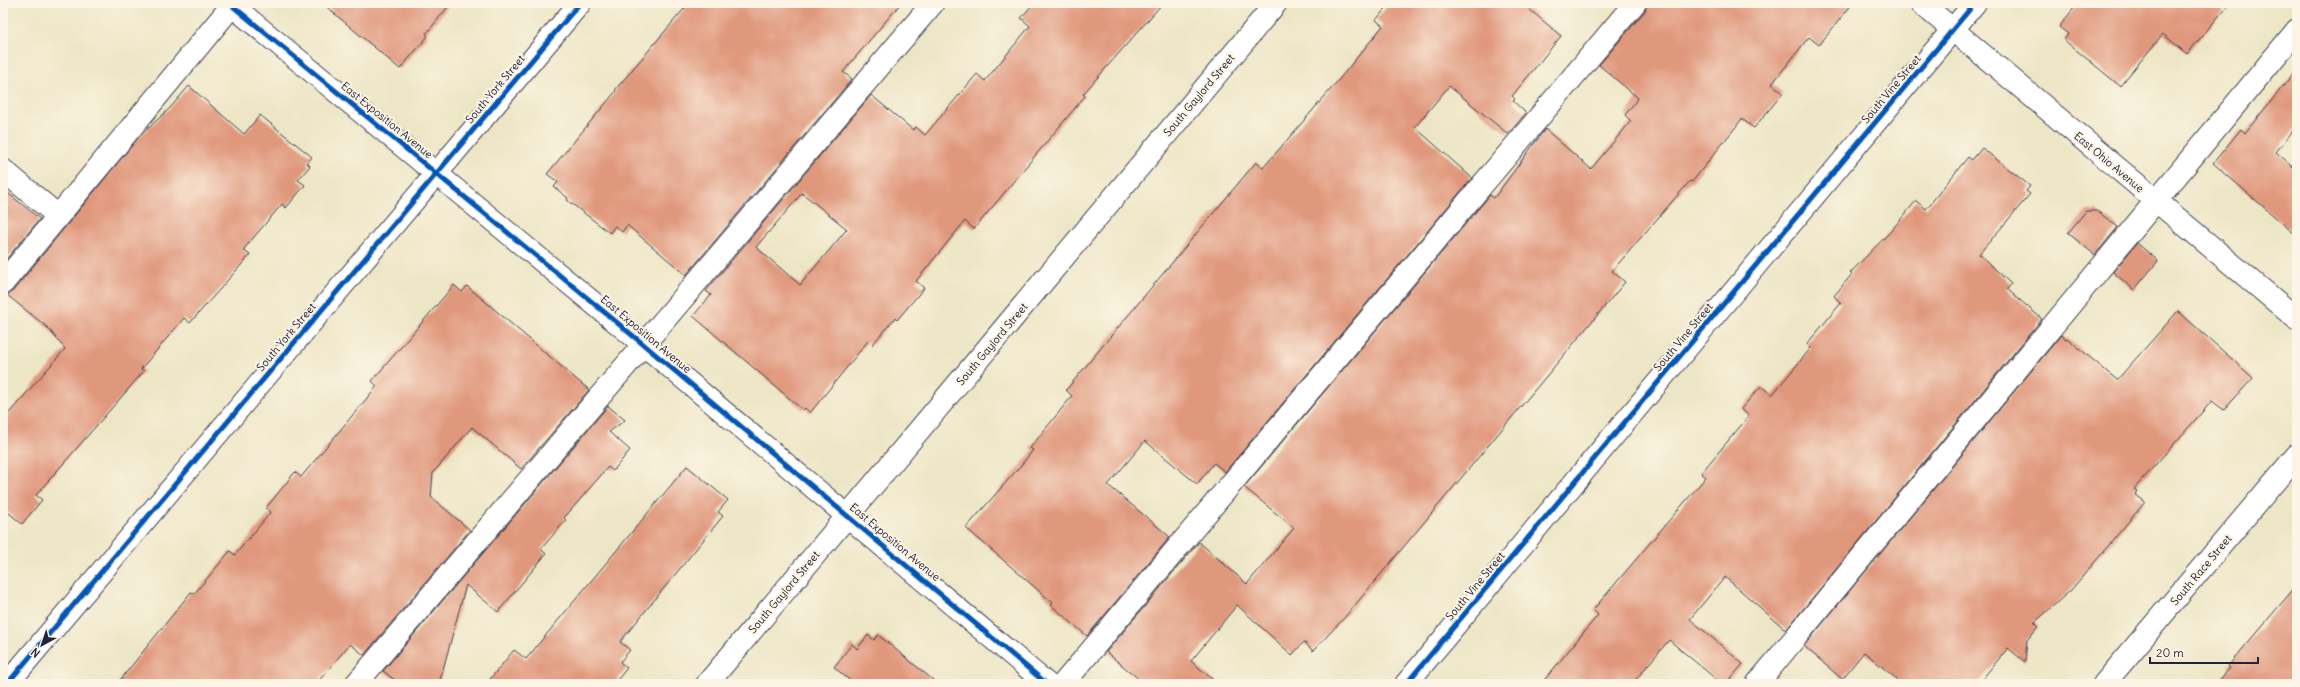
<svg xmlns="http://www.w3.org/2000/svg" width="2300" height="687" font-family="Delius,sans-serif">
<style>
.building{fill:#e0987d;fill-rule:evenodd}
.lines{fill:none;stroke-linecap:round;stroke-linejoin:round}
.minor-casing{stroke:#403f50;stroke-width:24}
.minor{stroke:#fff;stroke-width:22}
.cycleway-casing{stroke:#fcf5e5;stroke-width:8}
.cycleway{stroke:#0057b8;stroke-width:5}
.labels{text-anchor:middle;stroke-width:4;stroke-linejoin:round;paint-order:stroke}
.street-label{font-size:11px;fill:#22223b;stroke:#fcf5e5}
</style>
<rect width="100%" height="100%" fill="#fcf5e5"/>
<filter id="ink" filterUnits="userSpaceOnUse"><feTurbulence type="fractalNoise" baseFrequency=".025" numOctaves="2"/><feDisplacementMap in="SourceGraphic" scale="8" xChannelSelector="R" yChannelSelector="G"/><feConvolveMatrix kernelMatrix="1 2 1 2 8 2 1 2 1" color-interpolation-filters="sRGB"/></filter>
<filter id="wash" filterUnits="userSpaceOnUse"><feTurbulence type="fractalNoise" baseFrequency=".012" numOctaves="4" result="noise"/><feDisplacementMap in="SourceGraphic" scale="16" xChannelSelector="R" yChannelSelector="G"/><feGaussianBlur stdDeviation="0.9" result="paint"/><feColorMatrix in="noise" values="0 0 0 0 0 0 0 0 0 0 0 0 0 0 0 0 0 1.4 0 .05"/><feComposite in="paint" operator="in"/></filter>
<g filter="url(#wash)">
<rect width="100%" height="100%" fill="#ede6c6"/>
<g id="blocks">
<path class="building" d="M322,3H451L426,34L428,36L400,69Z
M689,3H901L843,72L852,79L686,275L627,225L622,232L615,226L610,233L567,200L568,198L554,187L558,182L547,174L616,91L615,90Z
M1034,3H1163L1083,94L1085,96L974,229L965,221L916,281L924,288L897,320L895,318L872,345L868,341L810,413L805,408L803,410L693,316L711,295L706,291L871,95L913,130L916,127L925,135L977,74L985,81L1030,26L1021,18ZM802,193L847,229L800,285L756,247Z
M1390,3H1522L1561,36L1512,96L1515,99L1513,101L1526,113L1508,134L1449,86L1415,127L1472,178L1225,472L1214,463L1197,484L1145,441L1108,485L1170,537L1087,636L1051,605L1053,603L966,528L1022,464L1033,450L1030,448L1072,396L1066,390L1256,162L1263,168L1331,89L1383,26L1376,20Z
M1647,3H1853L1819,45L1809,37L1772,84L1783,93L1754,128L1742,119L1692,182L1690,181L1612,271L1625,282L1345,617L1313,651L1304,642L1292,655L1237,605L1191,661L1218,684H1145L1106,652L1199,542L1247,584L1294,528L1244,487L1490,195L1494,198L1545,129L1591,169L1631,121L1625,115L1638,98L1599,65L1645,11Z
M2078,3H2230L2187,54L2163,34L2120,86L2064,40L2068,34L2059,27Z
M2297,69V126L2276,152L2297,170V236L2213,163L2241,129L2245,133Z
M189,86L244,134L260,115L312,157L307,163L310,166L298,180L305,185L286,208L282,204L243,250L250,255L190,323L184,318L141,369L144,371L36,495L42,500L22,524L3,508V420L65,349L48,328L7,295L13,291L138,138L170,108Z
M1982,148L2030,186L2026,191L2030,194L1979,254L2011,284L2007,289L2042,319L1786,630L1725,577L1690,619L1743,664L1726,684H1722L1669,640L1632,684H1541L1598,615L1593,610L1706,477L1701,473L1749,416L1741,409L1761,386L1772,395L1811,348L1807,344L1841,303L1834,296L1852,274L1850,273L1890,232L1916,201L1926,209L1968,157L1972,160Z
M3,189L40,219L3,263Z
M2086,211H2097L2118,227L2095,255L2068,233Z
M2137,243L2158,261L2134,290L2113,272Z
M454,285L462,292L467,286L589,390L521,469L472,427L433,473L431,497L470,530L364,655L350,644L316,684H117L191,592L194,594L230,551L235,555L271,512L266,508L295,472L301,477L377,386L372,381Z
M2178,311L2253,378L2224,410L2212,401L2134,489L2137,491L2135,494L2145,502L2072,589L2034,623L2038,627L2027,640L2025,662L2008,648L1978,684H1903L1864,652L1842,679L1804,646L2061,335L2066,339L2067,338L2117,380Z
M608,406L625,420L609,432L630,450L613,471L608,467L564,518L566,520L541,549L546,554L498,612L466,585L439,684H400L383,671Z
M687,466L728,500L718,512L723,516L620,642L630,650L620,662L627,668L614,684H486L514,650L526,659Z
M2297,585V684H2216L2230,668L2228,666Z
M868,635L874,640L878,635L938,684H854L834,667L852,644L857,649Z"/>
</g>
</g>
<g filter="url(#ink)">
<use href="#blocks" fill-opacity="0" stroke="#403f50" stroke-width="1"/>
<g class="lines">
<defs>
<path id="minor" d="M229,3L643,344L1047,684
M1921,3L2297,319
M3,170L58,216
M3,283L234,3
M7,684L580,3
M356,684L933,3
M707,684L1276,3
M1063,684L1635,3
M1406,684L1975,3
M1757,684L2297,30
M2104,684L2297,455"/>
</defs>
<use href="#minor" class="minor-casing"/>
<use href="#minor" class="minor"/>
<defs>
<path id="cycleway" d="M229,3L643,344L1047,684
M7,684L580,3
M1406,684L1975,3"/>
</defs>
<use href="#cycleway" class="cycleway-casing"/>
<use href="#cycleway" class="cycleway"/>
</g>
</g>
<g class="labels">
<g class="street-label">
<text transform="translate(495 89) rotate(-50)" y="4">South York Street</text>
<text transform="translate(1891 89) rotate(-50)" y="4">South Vine Street</text>
<text transform="translate(1199 95) rotate(-50)" y="4">South Gaylord Street</text>
<text transform="translate(387 120) rotate(39)" y="4">East Exposition Avenue</text>
<text transform="translate(2109 162) rotate(40)" y="4">East Ohio Avenue</text>
<text transform="translate(646 334) rotate(40)" y="4">East Exposition Avenue</text>
<text transform="translate(286 337) rotate(-50)" y="4">South York Street</text>
<text transform="translate(1683 337) rotate(-50)" y="4">South Vine Street</text>
<text transform="translate(992 344) rotate(-50)" y="4">South Gaylord Street</text>
<text transform="translate(895 542) rotate(40)" y="4">East Exposition Avenue</text>
<text transform="translate(2201 570) rotate(-50)" y="4">South Race Street</text>
<text transform="translate(1475 586) rotate(-50)" y="4">South Vine Street</text>
<text transform="translate(784 592) rotate(-50)" y="4">South Gaylord Street</text>
</g>
</g>
<rect width="2300" height="687" fill="none" stroke="#fcf5e5" stroke-width="16"/>
<g transform="translate(42 645) rotate(220)" stroke="#fcf5e5" stroke-width="3" paint-order="stroke">
<path d="M0-3L7 15L0 10L-7 15Z" fill="#22223b"/>
<text y="-6" font-size="11" font-weight="bold" text-anchor="middle" fill="#22223b">N</text>
</g>
<path d="M2150 657v6h108v-6" fill="none" stroke="#22223b" stroke-width="2"/>
<text x="2156" y="657" font-size="12" fill="#22223b" stroke="#fcf5e5" stroke-width="3" paint-order="stroke">20 m</text>
</svg>
